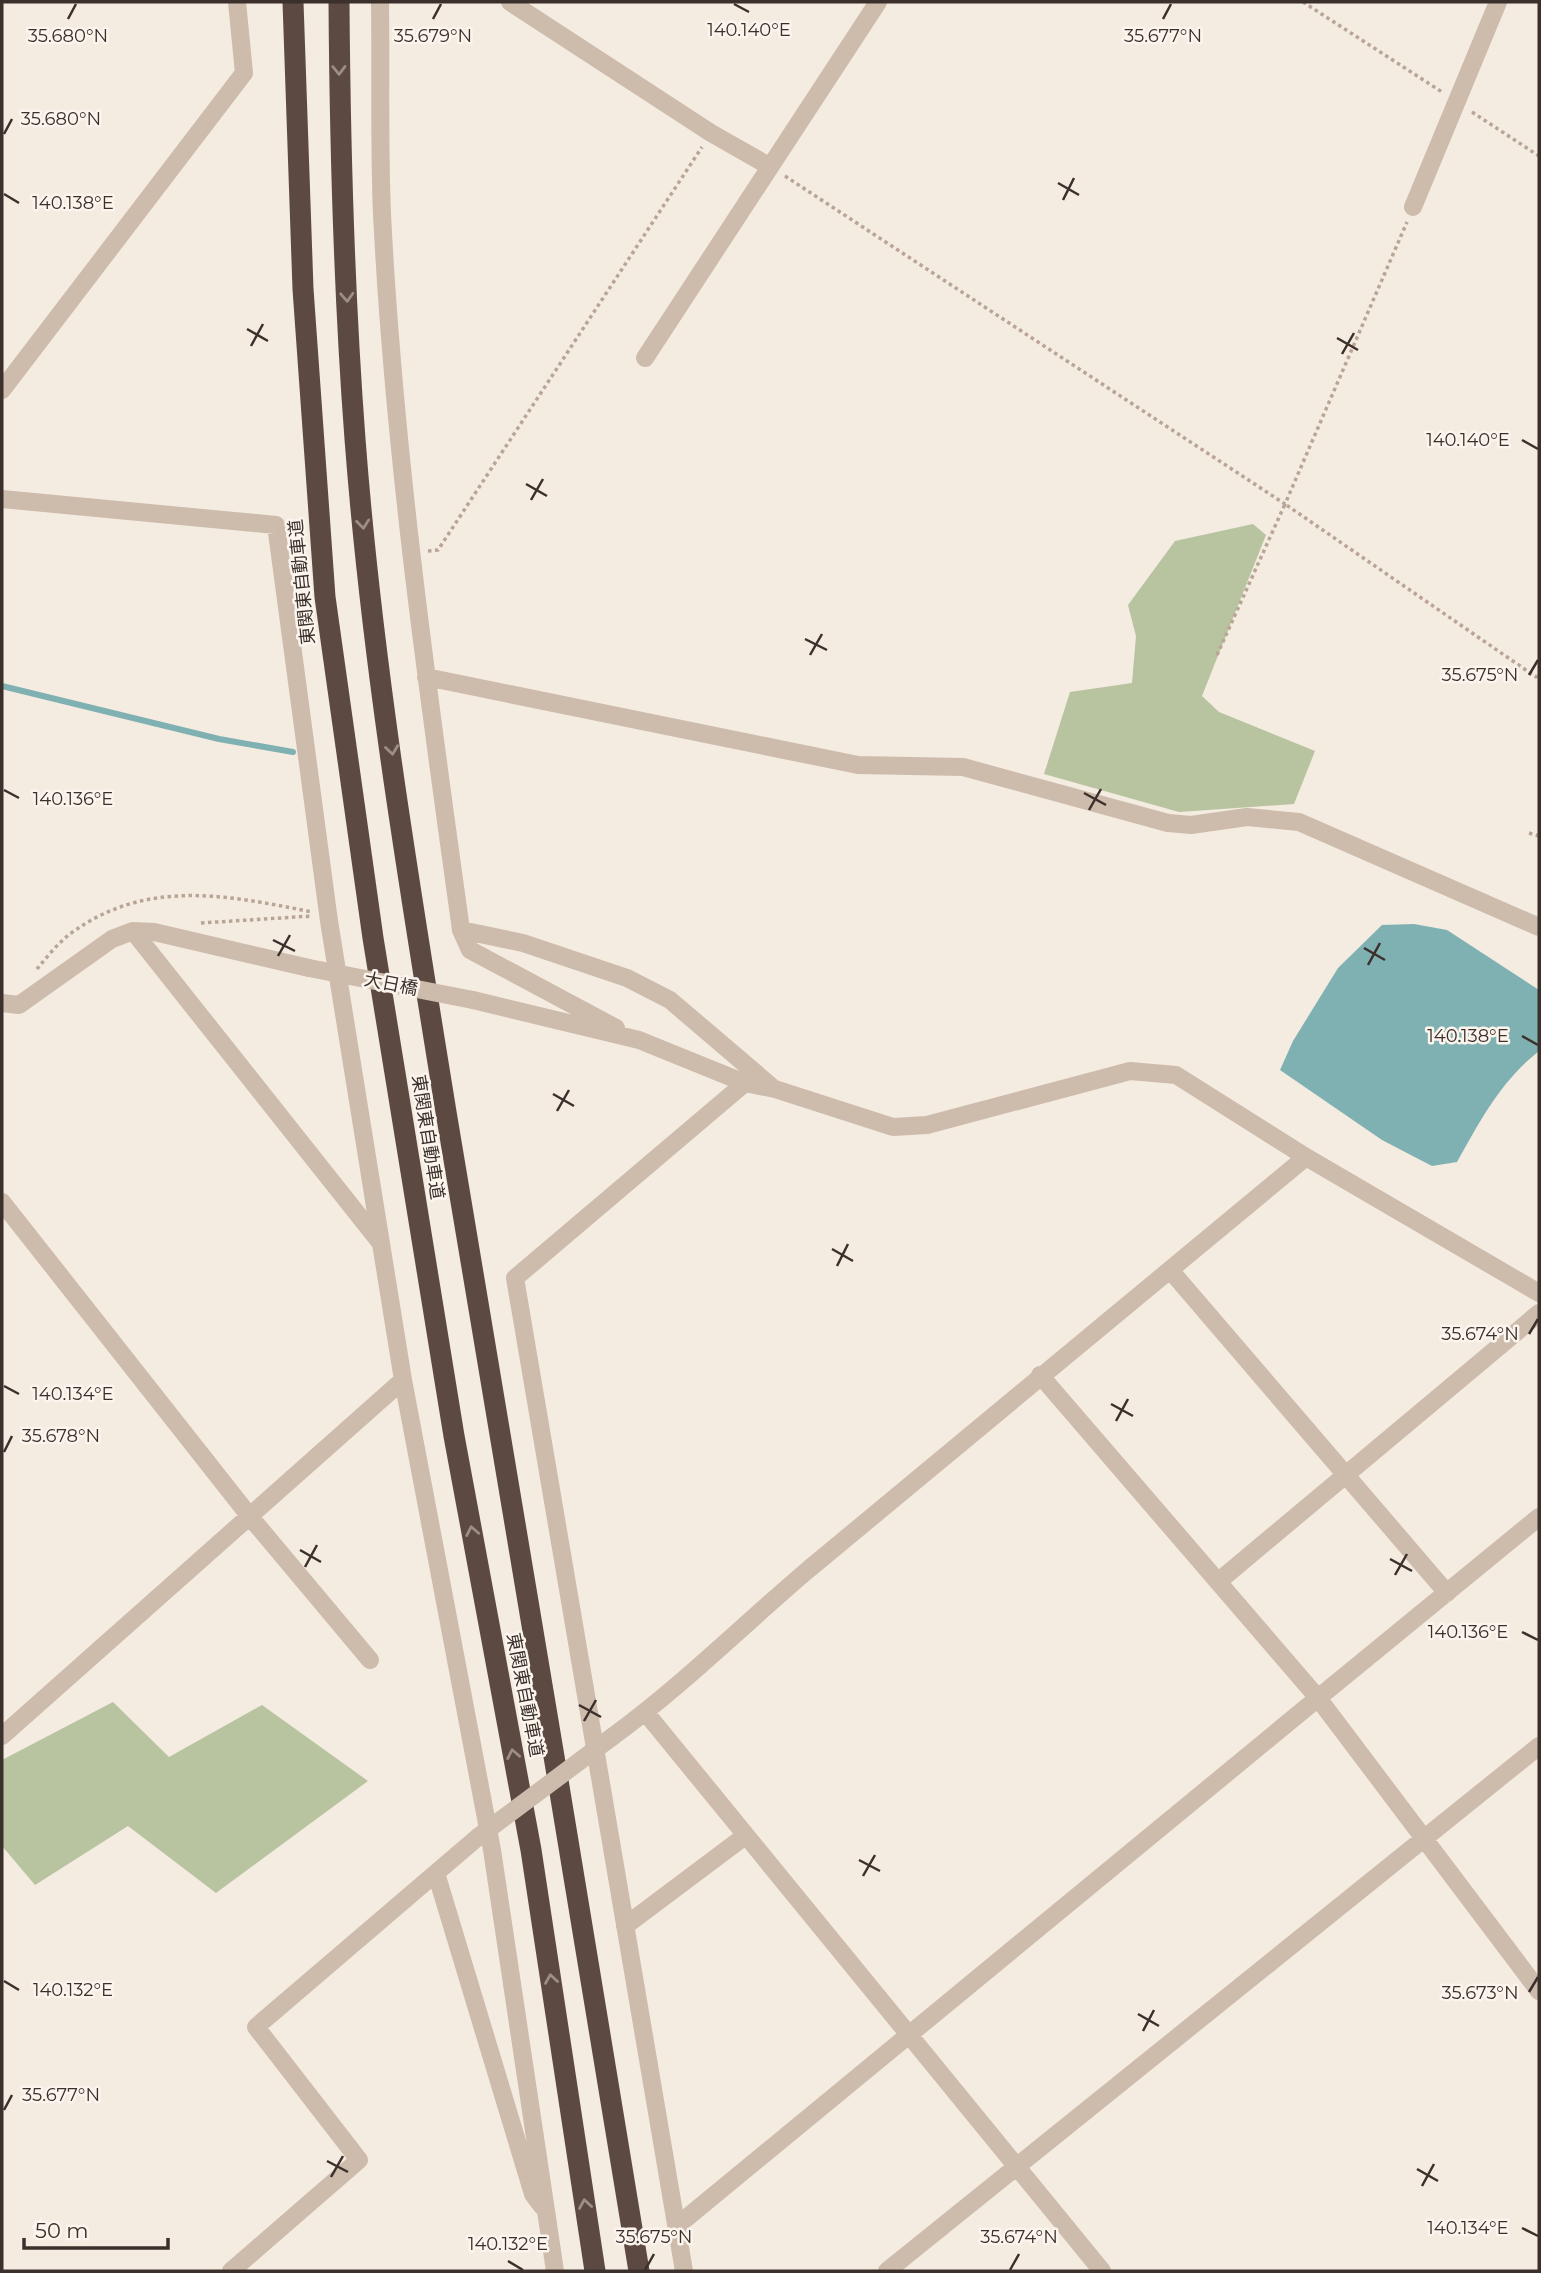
<svg xmlns="http://www.w3.org/2000/svg" width="1541" height="2273" font-family="Montserrat,'Noto Sans JP',sans-serif">
<style>
.green{fill:#b8c4a0}
.water{fill:#7fb0b2}
.lines{fill:none;stroke-linecap:round;stroke-linejoin:round}
.stream{stroke:#7fb0b2;stroke-width:6}
.path{stroke:#b9a596;stroke-width:3.5;stroke-dasharray:3.5 3.5;stroke-linecap:butt}
.minor{stroke:#cdbbac;stroke-width:18}
.highway{stroke:#5c4a42;stroke-width:21}
.minor-bridge{stroke:#cdbbac;stroke-width:18}
.oneway{stroke:#9c8e87}
.ticks{fill:none;stroke:#3b302b;stroke-width:2.5}
.labels{text-anchor:middle;stroke-width:5;stroke-linejoin:round;paint-order:stroke}
.street-label{font-size:18px;fill:#3b302b;stroke:#fbf5ee}
.ticks-label{font-size:18px;text-anchor:middle;fill:#3b302b;stroke:#fbf5ee;stroke-width:5;stroke-linejoin:round;paint-order:stroke}
</style>
<rect width="100%" height="100%" fill="#f4ebe1"/>
<path class="green" d="M1253,524L1266,535L1202,696L1219,712L1315,751L1294,804L1179,812L1044,774L1070,692L1132,683L1136,636L1128,605L1175,541Z
M113,1702L169,1757L262,1705L368,1781L216,1893L128,1826L35,1885L2,1846V1760Z"/>
<path class="water" d="M1414,924L1447,930L1539,990V1051C1501,1081 1481,1119 1457,1162L1432,1166L1382,1140L1280,1070L1293,1041L1338,968L1382,925Z"/>
<g class="lines">
<path class="stream" d="M2,686L219,739L293,752"/>
<path class="path" d="M1303,2L1442,92
M1472,112L1539,156
M785,176L1285,504L1407,222
M428,551L438,550L702,147
M1217,655L1285,504L1536,677L1539,673
M1529,833L1539,836
M201,923L312,916
M37,969C47,957 58,943 70,934C145,878 227,895 312,912"/>
<path class="minor" d="M380,2C381,72 379,143 382,214C394,454 428,692 461,930L470,950L616,1028
M510,2L711,133L769,166
M1413,207L1498,2
M645,358L878,2
M2,390L244,73L237,2
M2,499L276,525L329,921L403,1380L492,1850L555,2271
M426,677L858,765L963,767L1168,823L1191,825L1247,817L1299,822L1539,927
M461,930L523,943L627,978L670,1000L772,1087
M133,931L379,1241
M473,1000L639,1040L745,1083L775,1089L893,1127L927,1125L1130,1071L1176,1075L1306,1157L1539,1293
M2,1003L19,1005L112,939L133,931L154,932L309,968
M2,1202L251,1518L370,1660
M1170,1270L1447,1593
M1539,1517L1318,1698L1539,1991
M1219,1581L1539,1313
M646,1713L1102,2271
M2,1736L403,1380
M612,1737C682,1686 743,1625 809,1569C975,1432 1141,1295 1306,1157
M436,1873L533,2194L542,2206
M625,1926L745,1836
M678,2225L1318,1698L1040,1375
M231,2271L359,2160L256,2027L478,1837
M684,2271L515,1278L745,1083
M887,2271L1539,1746"/>
<path class="highway" d="M293,2L303,289L325,597L373,938L454,1436L531,1850L595,2271
M339,2C340,147 344,294 355,439C372,664 410,889 446,1112C508,1499 578,1884 639,2271"/>
<path class="minor-bridge" d="M309,968L473,1000
M478,1837L612,1737"/>
</g>
<defs><path id="oneway-chevron" d="M-2-3.5L2.5 0L-2 3.5" fill="none" stroke-width="1.6" stroke-linecap="round" stroke-linejoin="round" transform="scale(1.75)"/></defs>
<g class="oneway">
<use href="#oneway-chevron" transform="translate(339 70) rotate(89)"/>
<use href="#oneway-chevron" transform="translate(347 297) rotate(87)"/>
<use href="#oneway-chevron" transform="translate(363 524) rotate(84)"/>
<use href="#oneway-chevron" transform="translate(392 750) rotate(82)"/>
<use href="#oneway-chevron" transform="translate(472 1531) rotate(-101)"/>
<use href="#oneway-chevron" transform="translate(513 1754) rotate(-101)"/>
<use href="#oneway-chevron" transform="translate(551 1979) rotate(-99)"/>
<use href="#oneway-chevron" transform="translate(585 2204) rotate(-99)"/>
</g>
<path class="ticks" d="M734,4L749,12M68,19L76,4M433,19L441,4M1163,19L1171,4M4,134L12,119M1058,183L1079,195M4,194L19,203M1063,200L1074,178M247,329L268,341M1337,338L1358,350M251,346L263,324M1342,354L1354,333M1522,440L1538,449M526,484L547,496M531,500L543,479M805,639L827,650M810,655L822,634M1529,675L1538,660M4,790L19,798M1084,793L1106,805M1089,810L1101,789M273,940L295,951M1364,948L1385,960M278,956L290,935M1368,965L1380,943M1522,1036L1538,1045M553,1094L574,1106M557,1111L569,1090M832,1249L853,1261M837,1266L848,1244M1529,1334L1538,1319M4,1386L19,1394M1111,1404L1133,1416M1116,1421L1128,1399M4,1452L12,1436M300,1550L321,1562M1390,1559L1412,1571M305,1567L317,1545M1395,1575L1407,1554M1522,1632L1538,1640M579,1705L601,1717M584,1721L596,1700M859,1860L880,1871M863,1876L875,1855M4,1981L19,1990M1529,1992L1538,1977M1138,2014L1159,2026M1143,2031L1154,2010M4,2110L12,2095M327,2161L348,2172M1417,2169L1438,2181M331,2177L343,2156M1422,2186L1434,2164M1522,2228L1538,2236M508,2261L523,2270M645,2270L654,2254M1010,2270L1019,2254"/>
<g class="labels">
<g class="street-label">
<text transform="translate(302 582) rotate(-96)" y="6">東関東自動車道</text>
<text transform="translate(391 984) rotate(11)" y="6">大日橋</text>
<text transform="translate(428 1137) rotate(81)" y="6">東関東自動車道</text>
<text transform="translate(525 1695) rotate(79)" y="6">東関東自動車道</text>
</g>
</g>
<g class="ticks-label">
<text x="749" y="36">140.140°E</text>
<text x="68" y="42">35.680°N</text>
<text x="433" y="42">35.679°N</text>
<text x="1163" y="42">35.677°N</text>
<text x="61" y="125">35.680°N</text>
<text x="73" y="209">140.138°E</text>
<text x="1468" y="446">140.140°E</text>
<text x="1480" y="681">35.675°N</text>
<text x="73" y="805">140.136°E</text>
<text x="1468" y="1042">140.138°E</text>
<text x="1480" y="1340">35.674°N</text>
<text x="73" y="1400">140.134°E</text>
<text x="61" y="1442">35.678°N</text>
<text x="1468" y="1638">140.136°E</text>
<text x="73" y="1996">140.132°E</text>
<text x="1480" y="1999">35.673°N</text>
<text x="61" y="2101">35.677°N</text>
<text x="1468" y="2234">140.134°E</text>
<text x="654" y="2243">35.675°N</text>
<text x="1019" y="2243">35.674°N</text>
<text x="508" y="2250">140.132°E</text>
</g>
<rect width="1541" height="2273" fill="none" stroke="#3b302b" stroke-width="7"/>
<path d="M24 2238v10h144v-10" fill="none" stroke="#3b302b" stroke-width="3.5"/>
<text x="35" y="2238" font-size="21" fill="#3b302b" stroke="#fbf5ee" stroke-width="5" paint-order="stroke">50 m</text>
</svg>
